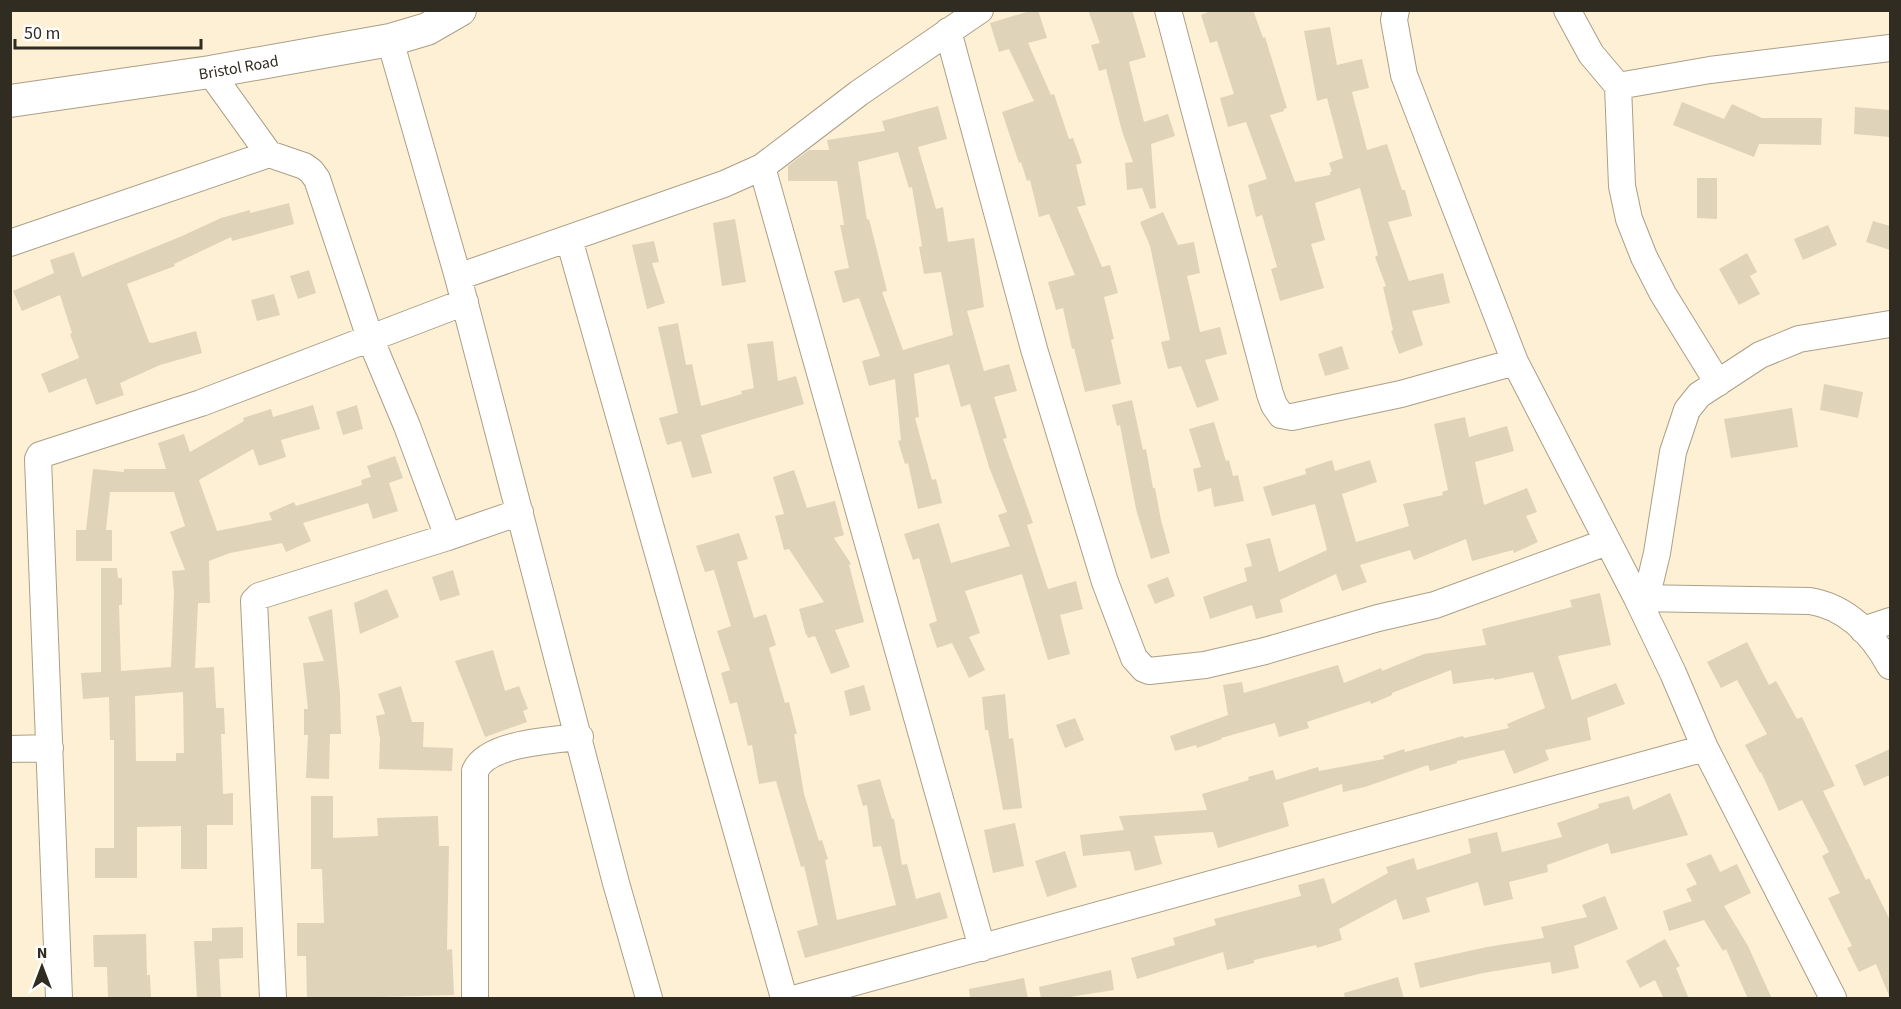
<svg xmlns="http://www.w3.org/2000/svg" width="1901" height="1009" font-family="'Source Sans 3',sans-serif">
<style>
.building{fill:#dfd3b9;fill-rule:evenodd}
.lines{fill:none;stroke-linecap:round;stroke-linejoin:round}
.minor-casing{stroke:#ac9f87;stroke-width:28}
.tertiary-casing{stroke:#ac9f87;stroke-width:34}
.minor{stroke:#fff;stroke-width:26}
.tertiary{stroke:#fff;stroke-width:32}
.labels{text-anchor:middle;stroke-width:4.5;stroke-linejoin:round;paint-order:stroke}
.street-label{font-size:16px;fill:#312c22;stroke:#fefefe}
</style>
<rect width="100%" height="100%" fill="#fdf0d5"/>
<path class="building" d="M1033,10H1038L1047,38L1028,43L1051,95L1054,94L1069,139L1073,138L1082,163L1076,165L1086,205L1077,207L1102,267L1110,265L1118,293L1104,297L1114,339L1111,340L1121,384L1085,392L1074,348L1072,349L1063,308L1056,310L1048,282L1075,275L1049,214L1039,217L1030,180L1027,181L1021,162L1019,163L1002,112L1034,101L1009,49L999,52L990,23Z
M1088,10H1132L1146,57L1129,62L1144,122L1168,114L1175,136L1151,144L1156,208L1150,209L1142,188L1127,190L1125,163L1133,162L1122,131L1106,69L1099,71L1091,45L1100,43Z
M1213,10H1253L1263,38L1265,37L1287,108L1284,109V111L1270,115L1295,182L1330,175V172L1332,171L1329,163L1343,158L1327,98L1317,101L1304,31L1330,27L1337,65L1362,59L1369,88L1352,92L1367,150L1387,144L1402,190H1405L1412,216L1388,222L1409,281L1443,273L1450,303L1412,311L1423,345L1399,354L1391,331L1393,330L1383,287L1386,286L1375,257L1378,255L1360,188L1315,203L1325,240L1311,244L1324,288L1280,301L1271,269L1277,267L1262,215L1256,217L1248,185L1267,179L1246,122L1228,127L1220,98L1234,94L1217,41L1210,43L1201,15Z
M1682,102L1724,119L1732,104L1762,118H1822L1821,145L1759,144L1754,157L1673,125Z
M938,106L947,139L918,147L936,209L943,207L948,242L974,238L984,307L967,311L984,371L1009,364L1017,391L994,397L1007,438L1003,439L1033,523L1027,525L1048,589L1076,581L1083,609L1060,615L1070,654L1048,660L1022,574L965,591L980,633L969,637L985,670L969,678L952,643L937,648L929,624L937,621L919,558L913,560L904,534L939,523L951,563L1010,546L998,515L1007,512L989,467L970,404L961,407L949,364L914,374L919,417L915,418L932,480L936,479L942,503L918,509L908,463L905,464L898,441L901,440L895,379L869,386L862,361L880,356L859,298L843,303L834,271L849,268L840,225H844L837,181H788V166L809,150H829L827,140L885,131L882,121ZM898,152L909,188L912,187L922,246L919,247L924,274L941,272L953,335L903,350L882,292L887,291L869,219L867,220L858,162Z
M1855,107L1890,110V137L1854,134Z
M1697,178H1717V219L1697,218Z
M289,203L294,224L232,241L231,237L174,264L175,266L127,284L149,342L152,343L196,331L202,353L160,365L120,383L124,395L96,405L86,378L49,393L41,374L79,358L70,334L72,333L60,295L22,311L13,291L54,273L50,260L74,252L82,277L182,236L221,218L250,210V213Z
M1163,212L1178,245L1194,242L1200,273L1187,276L1200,332L1220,327L1227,354L1205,360L1219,400L1197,408L1181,366L1168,369L1161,342L1170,340L1150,246L1140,222Z
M735,219L746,282L722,286L713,223Z
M1873,221L1890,226V250L1866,242Z
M1828,225L1837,245L1803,260L1794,239Z
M654,241L659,262L652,263L665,303L647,309L632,245Z
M1747,253L1757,272L1750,276L1760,294L1739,305L1719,269Z
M309,270L316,293L298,299L290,276Z
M274,294L280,315L257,321L251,300Z
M678,323L686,365L692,364L701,406L742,394L741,391L754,388L747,344L773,341L778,381L796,376L804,404L701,435L712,473L692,478L681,441L667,445L659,418L678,413L658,327Z
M1342,346L1349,369L1325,376L1318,354Z
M1824,384L1863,392L1858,418L1820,410Z
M1132,400L1143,450L1146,449L1153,488H1155L1161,520L1170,553L1151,559L1136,509L1120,425L1117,426L1112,405Z
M313,405L320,429L281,440L286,457L259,466L253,449L199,480L217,531L272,520L269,513L294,502L296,506L362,485L361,480L371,477L367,466L395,456L403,478L389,483L398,511L373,519L368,503L303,523L311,541L286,552L282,543L230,553L209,561L210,603H198L195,668L214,667L216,708H224L225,734H221L223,794L233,793V825H207V869H181V826L137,827V878H95V848H114V740H110L109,697L83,699L81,673L101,672V568H117L118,578H122V605H119L121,671L171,667L174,592L172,571L185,570L170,532L185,526L174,492H110L106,530H112V561H76V530H86L93,469L124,472V469H166L158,443L184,434L190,452L244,421L243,418L271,409L273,417ZM183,692L184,753H176V761H136L135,696Z
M357,405L363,429L343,435L336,412Z
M1792,408L1798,447L1731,458L1724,419Z
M1465,417L1469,437L1507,426L1514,451L1475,462L1484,505L1527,488L1537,512L1526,516L1538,542L1514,553L1513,550L1472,561L1466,539L1414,560L1410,550L1360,565L1367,582L1342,591L1336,574L1280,600L1283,612L1256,619L1252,605L1210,619L1203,597L1247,581L1244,568L1252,566L1246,544L1270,538L1279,572L1327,550L1315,504L1272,516L1263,487L1306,474L1305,469L1332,460L1335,471L1370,460L1377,482L1342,494L1356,542L1409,526L1403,504L1443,495L1442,492L1448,490L1434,424Z
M1214,422L1226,461L1229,460L1233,476L1238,475L1244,501L1214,507L1211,488L1198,492L1193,469L1201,467L1189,429Z
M794,470L807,508L835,501L844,535L834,538L851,564L849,565L864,622L835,630L850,667L831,674L815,636L808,638L807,635H806L799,609L824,602L789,549L784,550L775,516L784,514L773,477Z
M739,533L748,559L737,562L754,618L766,614L776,645L769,648L785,703L789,702L797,734H794L804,794L819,841L822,840L828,859L825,860L837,920L896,905L881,846L873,847L867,805L863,806L857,785L880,779L892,819H894L902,865L907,864L916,899L940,892L948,918L805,958L797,931L818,925L804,866L801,867L776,781L759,784L752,745L748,746L737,702L730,704L721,673L730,670L717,631L731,626L714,570L705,572L696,546Z
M453,570L460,595L440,601L432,577Z
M1168,577L1175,596L1155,604L1147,585Z
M387,589L399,617L360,634L354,603Z
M1600,593L1611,645L1558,656L1572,700L1616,683L1625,704L1587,718L1591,740L1545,750L1549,760L1514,774L1504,750L1457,761V763L1430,771L1428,765L1365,787L1343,792L1342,784L1283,803L1289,826L1218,848L1213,832L1154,836L1162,864L1135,871L1130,851L1083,856L1080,835L1124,830L1119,816L1207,810L1202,794L1249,780L1248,777L1273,770L1276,780L1318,767L1319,771L1384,759L1383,756L1404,749L1405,752L1463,736L1464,738L1509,728L1507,724L1545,708L1533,672L1494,680V678L1453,684L1451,670L1392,693V695L1371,704L1370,701L1307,722L1309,728L1279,737L1275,723L1221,738L1222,739L1197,748L1196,745L1175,751L1170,736L1228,715L1223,685L1242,682L1244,693L1338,665L1344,683L1381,668L1382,671L1424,654L1486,645L1482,629L1572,607L1570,600Z
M332,609L340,694L341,734H330L329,779L306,778L308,735H304V709H308L303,663L324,661L308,617Z
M1747,642L1769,685L1776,681L1797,719L1802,717L1835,786L1823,791L1866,880L1869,878L1890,920V998L1876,964L1859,972L1847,948L1852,946L1828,898L1840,893L1822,856L1829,852L1802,800L1779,811L1761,772L1760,773L1745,745L1767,734L1737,680L1721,688L1707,662Z
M493,650L505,691L519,686L528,709L523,711L527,722L485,737L455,661Z
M864,685L871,710L850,716L844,691Z
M401,686L412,722H424L423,747L453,748L452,771L379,769L380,739L376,716L385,714L378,694Z
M1005,694L1009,739L1013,738L1022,808L1003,810L988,730H985L982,697Z
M1075,718L1084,740L1065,748L1056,725Z
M1890,749V775L1864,786L1855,765Z
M1670,793L1688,835L1611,854L1608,843L1547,865L1548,872L1509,882L1513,899L1484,906L1478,882L1426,898L1430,912L1403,920L1396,899L1339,929L1342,940L1317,948L1316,945L1254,960V963L1227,970L1223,952L1137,979L1131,958L1175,945L1173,938L1216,925L1214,919L1301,896L1298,885L1324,878L1332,904L1388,873L1386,867L1414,858L1417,870L1471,853L1468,839L1497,832L1502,852L1562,837L1557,823L1599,808L1598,804L1629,796L1633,810Z
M311,796H333V838L378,836L377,818L438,816L439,846H449L447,950L452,949L454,995L307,999L306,956H297V923H324L322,869H311Z
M1015,823L1024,866L993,873L984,830Z
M1065,851L1077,887L1047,897L1035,861Z
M1711,854L1720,872L1737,864L1751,893L1724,906L1748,946L1772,999H1748L1726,949L1723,951L1704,920L1669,931L1663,911L1692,901L1686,889L1697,884L1686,864Z
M1605,896L1618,929L1574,946L1579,968L1552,974L1550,962L1483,973L1420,988L1414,963L1487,947L1544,938L1541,927L1587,917L1582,905Z
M243,927V958L219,959L221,999H197L194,941H212V928Z
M146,934L147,975H150L151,999H108L107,967H94L93,935Z
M1665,939L1680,966L1676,968L1689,999H1664L1655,980L1640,988L1626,961Z
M1111,970L1114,990L1057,999H1041L1039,987Z
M1398,977L1404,999H1345L1344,993Z
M1024,978L1028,999H970L969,989Z"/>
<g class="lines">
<defs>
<path id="minor" d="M1168,10L1270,394L1274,405L1281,415L1292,417L1401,394L1515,362
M1396,10L1394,20L1404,75L1515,362L1637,598L1673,673L1705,748L1833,998
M1567,10L1591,54L1618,86L1622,186L1629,219L1644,257L1663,294L1718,383
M948,31L1034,349L1105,582L1134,658L1144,669L1149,671L1205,665L1265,651L1378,618L1435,605L1607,542
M390,40L458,277L616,883L649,998
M210,72L269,154L304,166L311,171L317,179L370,338L407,426L448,537
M1618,86L1710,70L1890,48
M762,167L982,948
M569,239L784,998
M10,243L269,154
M458,277L724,184L762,167L859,93L980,10
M1637,598L1810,601C1847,607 1873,635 1890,666
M1646,599L1657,553L1673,452L1687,410L1699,395L1760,355L1799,339L1890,324
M1863,630L1890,621
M10,749L50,748
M59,998L38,459L40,455L201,403L465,302
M273,998L254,601L259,596L448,537L520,512
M475,998V771C487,743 553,740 580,737
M797,998L1705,748"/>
<g id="tertiary">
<path id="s1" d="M10,101L210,72L390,40L427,29L460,10"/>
</g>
</defs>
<use href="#minor" class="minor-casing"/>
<use href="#tertiary" class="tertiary-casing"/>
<use href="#minor" class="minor"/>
<use href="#tertiary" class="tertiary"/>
</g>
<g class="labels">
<g class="street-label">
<text dy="6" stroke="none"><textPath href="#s1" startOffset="231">Bristol Road</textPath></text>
</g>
</g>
<rect width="1901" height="1009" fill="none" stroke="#312c22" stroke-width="24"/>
<g transform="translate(42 967)" stroke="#fefefe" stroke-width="4.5" paint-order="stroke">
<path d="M0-4.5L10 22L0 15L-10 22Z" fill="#312c22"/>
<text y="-9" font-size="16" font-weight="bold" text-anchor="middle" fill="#312c22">N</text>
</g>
<path d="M15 39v9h186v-9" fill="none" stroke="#312c22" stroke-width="3"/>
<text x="24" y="39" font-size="18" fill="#312c22" stroke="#fefefe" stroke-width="4.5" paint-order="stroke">50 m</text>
</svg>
